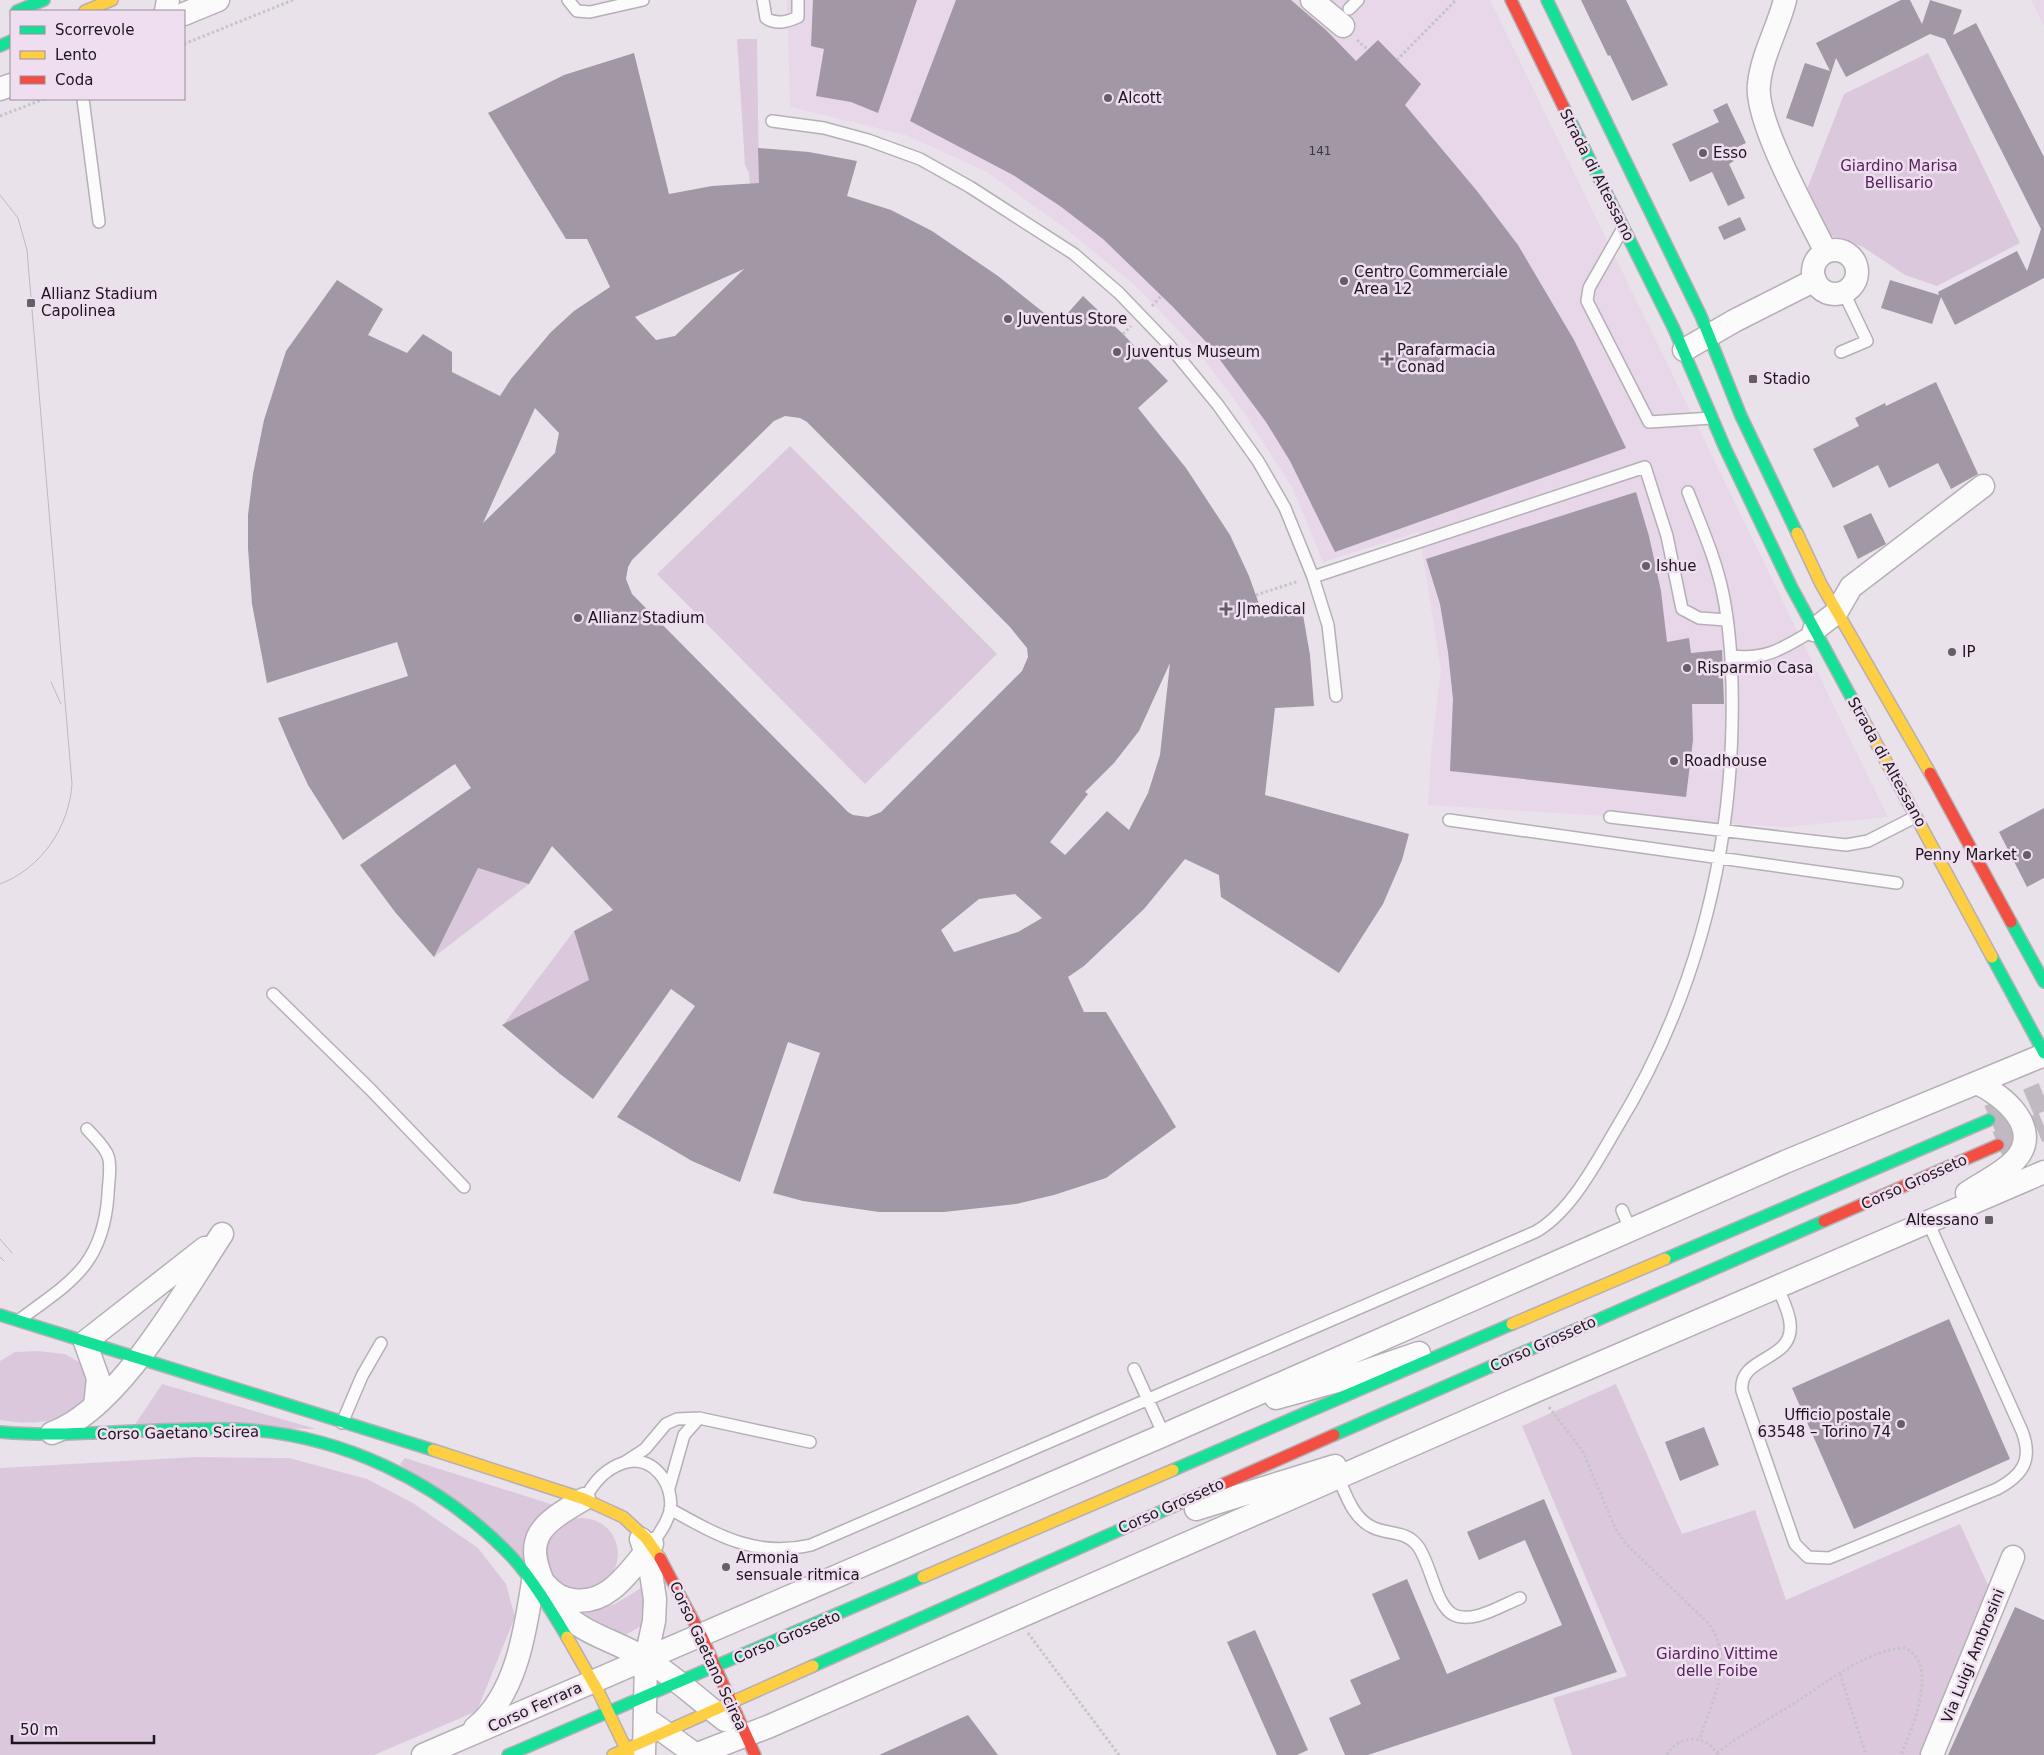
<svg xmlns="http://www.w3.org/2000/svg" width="2044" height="1755" font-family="'DejaVu Sans',sans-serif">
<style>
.built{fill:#e7d7e8}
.green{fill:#dcc8dd}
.building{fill:#a297a4;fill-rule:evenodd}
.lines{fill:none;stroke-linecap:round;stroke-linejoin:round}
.secondary-tunnel{stroke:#c1b9c2;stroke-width:28;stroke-dasharray:28 14;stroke-linecap:butt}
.lane-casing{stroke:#b5afb6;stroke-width:14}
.street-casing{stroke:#b5afb6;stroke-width:25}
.fast-casing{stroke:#b5afb6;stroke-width:14}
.slow-casing{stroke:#b5afb6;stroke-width:14}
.jam-casing{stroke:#b5afb6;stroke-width:14}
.path{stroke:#c6c4c6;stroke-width:3;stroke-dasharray:2.5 2.5;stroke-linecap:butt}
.lane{stroke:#fcfbfc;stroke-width:11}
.street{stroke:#fcfbfc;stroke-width:22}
.fast{stroke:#16e098;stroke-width:11}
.slow{stroke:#ffcf43;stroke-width:11}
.jam{stroke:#f24e42;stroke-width:11}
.tram{stroke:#bcb9bc;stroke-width:1}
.poi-dot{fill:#655e65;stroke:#eedeef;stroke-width:2}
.labels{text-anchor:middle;stroke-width:5;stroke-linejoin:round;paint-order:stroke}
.number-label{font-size:12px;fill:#3e373f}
.poi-label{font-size:15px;fill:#1d171d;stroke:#eedeef;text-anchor:start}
.park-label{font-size:15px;fill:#56245c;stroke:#eedeef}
.street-label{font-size:15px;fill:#1d171d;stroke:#eedeef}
</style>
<rect width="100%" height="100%" fill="#eae2eb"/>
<path class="built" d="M787,0H1490L1888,817L1786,827L1428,805L1432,743L1441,670L1419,532L1323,562L1293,489L1245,414L1196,349L1136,286L1062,226L987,172L906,135L790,107Z
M2031,0H2044V26Z"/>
<path class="green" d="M737,39H757L759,183L750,184L749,173L745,165Z
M1928,53L2020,243L1937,286L1905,275L1863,247L1829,235L1807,189L1844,94Z
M790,446L997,654L865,784L657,574Z
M498,837L478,868L529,884L434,957L399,916Z
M574,931L589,980L620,964L542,1059L503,1025Z
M38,1351L65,1354L84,1365L90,1396C59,1423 40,1426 0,1420V1361L15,1352Z
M162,1384L316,1429L134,1426Z
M1616,1384L1682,1534L1755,1510L1786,1600L1960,1524L1989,1587L1924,1755H1572L1553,1698L1627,1676L1522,1426Z
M195,1457L289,1458L367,1479L413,1503L478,1548L506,1584L515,1617L477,1711L374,1755H0V1468Z
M405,1458L557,1506L523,1558L400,1464Z
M546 1554a36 36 0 1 1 72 0a36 36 0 1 1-72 0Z
M646,1585L645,1624L618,1639L578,1615L615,1604Z"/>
<path class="building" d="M813,0H917L878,113L851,102L816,96L824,49L811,46Z
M956,0H1291L1326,30L1356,61L1378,40L1421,84L1405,105L1477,191L1518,245L1574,340L1626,448L1335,552L1290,461L1266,422L1209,345L1173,307L1103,239L1060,206L1013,175L910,121Z
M1581,0H1626L1668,85L1632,101L1610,55L1608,56Z
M1901,0H1910L1922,24L1930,0L1962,10L1953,35L1976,23L2044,157V278L1955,325L1941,297L1932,324L1881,308L1890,280L1939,295L1938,292L2017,251L2027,271L2041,229L1945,39L1930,34L1846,77L1836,58L1813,127L1786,118L1805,63L1830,71L1816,43Z
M634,53L669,194L712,186L759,183L758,148L809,152L857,161L847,196L891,210L932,231L998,276L1058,324L1083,296L1123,334L1168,381L1138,408L1186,468L1230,535L1249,576L1264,618L1302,609L1310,655L1314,706L1275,708L1265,795L1409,834L1402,860L1383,904L1339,973L1221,897L1219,875L1185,859L1144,909L1084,966L1068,977L1084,1012H1106L1176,1127L1106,1178L1054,1195L1016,1204L944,1212H879L803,1201L773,1193L820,1053L788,1042L740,1182L692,1161L617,1117L695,1006L671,989L593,1099L560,1074L502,1025L589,980L574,931L613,910L552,846L529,884L478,868L434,957L395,912L360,865L471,788L455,764L343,840L308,785L290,746L278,718L408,676L397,642L267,683L252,604L248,548V515L253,474L264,420L286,351L337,280L383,309L368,335L407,353L423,334L452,352V372L500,396L511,379L551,332L574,311L610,287L587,239H566L488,113L564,75ZM744,269L675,336L656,340L635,317ZM535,408L559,433L555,453L483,523ZM785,416L800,418L807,422L1010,627L1027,648L1028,657L1022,671L881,812L868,817L853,815L848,812L632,594L626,579L628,567L632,560L774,421ZM1170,663L1160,755L1148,793L1129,830L1107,811L1065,855L1050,842L1088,794L1085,792L1114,763L1139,731ZM1015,894L1042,918L1018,932L954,952L941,930L979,899Z
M1727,103L1746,143L1729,151L1734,161L1729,164L1745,198L1728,206L1712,172L1690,182L1672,144L1719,122L1713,110Z
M1740,217L1746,230L1724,240L1718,227Z
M1936,382L1978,474L1951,489L1938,463L1889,488L1878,465L1833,488L1813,449L1859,426L1855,418L1885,403L1886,406Z
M1636,492L1649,536L1661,591L1667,642L1689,638L1691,653L1722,650L1724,704H1692L1693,740L1686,797L1450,771L1453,699L1448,652L1440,604L1426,559Z
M1871,513L1886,544L1858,559L1843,526Z
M2044,808V878L2027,887L1999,832Z
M1949,1319L2010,1459L1854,1529L1792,1388Z
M1704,1427L1719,1465L1680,1481L1665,1442Z
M1544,1499L1617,1672L1368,1755H1345L1329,1718L1361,1704L1350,1680L1400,1659L1372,1594L1407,1579L1447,1674L1562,1625L1525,1540L1479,1560L1467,1532Z
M2015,1607L2044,1620V1755H1948Z
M1255,1630L1308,1750L1297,1755H1277L1227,1642Z
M968,1715L998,1755H879Z"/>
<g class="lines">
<path class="secondary-tunnel" d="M1990,1119L2044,1096
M1998,1145L2044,1126"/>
<defs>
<path id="lane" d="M568,0L577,11L590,12L643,0
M763,0L766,18C776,25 787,22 798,17V0
M1349,9L1358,0
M83,99L99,222
M772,121L824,128L868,140L920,159L970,187L1074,254L1119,293L1168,344L1218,405L1258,461L1285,508L1313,577L1328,625L1336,696
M1622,230L1589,288L1587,301L1649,422L1712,418
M1841,352L1867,341L1844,293
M1313,577L1645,467L1667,536L1682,609L1699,618L1727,620
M1731,656C1768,660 1783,648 1814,630
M1610,817L1846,845L1868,841L1915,817
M1449,820L1897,883
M273,994L370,1089L464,1187
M1622,1210L1630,1229
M1777,1286C1782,1298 1789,1311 1790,1323C1795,1362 1738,1355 1742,1391L1795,1544L1808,1557L1829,1558L1997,1489C2023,1475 2033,1460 2022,1431L1928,1222
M19,1320C71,1282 103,1265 108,1195C108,1185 112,1166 108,1156C105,1147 94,1137 87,1129
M1134,1369L1164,1435
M342,1423L362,1376L381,1343
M625,1462L645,1449L666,1424L677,1419L699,1418L810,1442
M1338,1477C1346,1495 1353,1518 1372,1527C1387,1535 1405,1530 1417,1545C1431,1562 1435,1606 1454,1615C1473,1624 1502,1605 1520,1598
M669,1488L684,1435L699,1418
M585,1499C593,1483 605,1469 623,1463C652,1453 675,1484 670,1511C667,1523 659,1534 652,1544
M670,1509C717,1535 755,1558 811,1545L1535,1232C1570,1213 1596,1163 1616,1129C1691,1007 1729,869 1732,726C1733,682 1732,638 1723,594C1716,559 1701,526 1688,492"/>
<path id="street" d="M1312,0L1343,26
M1785,0C1778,28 1762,55 1759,84C1754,120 1808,216 1826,252
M166,11L168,0
M184,14L218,0
M0,89L11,85
M1813 272a22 22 0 1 1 44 0a22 22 0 1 1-44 0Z
M1684,350L1734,321L1815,280
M1814,630L1836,613L1851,587L1983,486
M1967,1193C1983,1182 2002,1174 2015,1160C2044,1129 2003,1095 1977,1083
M1276,1398L1334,1382L1419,1353
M95,1406L98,1378L85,1342L205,1248
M52,1433C119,1409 183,1293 222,1234
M1196,1509L1335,1466
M641,1539L650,1567L655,1599L654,1621L646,1658L644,1755
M546,1585C553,1593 562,1599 573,1600C609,1606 631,1569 652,1544
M546,1588C521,1537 541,1524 584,1499
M554,1605C586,1637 611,1638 646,1659C674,1676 699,1700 725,1720
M652,1723L696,1755
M475,1728C518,1694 526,1626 534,1575
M423,1755L1164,1435L1785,1162L2044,1055
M695,1755L770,1726L1540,1389L2044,1172
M1932,1755L2013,1557"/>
<path id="fast" d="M1547,0L1701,316L1741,416L1797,533
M17,11L44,0
M0,46L11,41
M1564,108L1674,329L1725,448L1791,586L1856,706
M2011,922L2044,982
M1992,957L2044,1053
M1665,1259L1989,1120
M0,1315L433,1450
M0,1432C78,1439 156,1426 234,1429C339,1433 439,1481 511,1556C531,1577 552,1612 567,1637
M1334,1435L1824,1221
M1173,1470L1512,1324
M813,1666L1167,1509
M508,1755L923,1577"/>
<path id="slow" d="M85,11L112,0
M1797,533L1821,584L1930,773
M1856,706L1992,957
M1512,1324L1665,1259
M433,1450L584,1499L623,1517L646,1538L660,1558
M923,1577L1173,1470
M567,1637L599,1693L629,1755
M613,1755L813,1666"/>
<path id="jam" d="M1511,0L1564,108
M1930,773L2011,922
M1824,1221L1998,1145
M1167,1509L1334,1435
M660,1558L701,1635L755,1755"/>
</defs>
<use href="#lane" class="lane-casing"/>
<use href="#street" class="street-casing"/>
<use href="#fast" class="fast-casing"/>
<use href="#slow" class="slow-casing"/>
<use href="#jam" class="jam-casing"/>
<path class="path" d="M1357,40L1368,50
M184,44L293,0
M1397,60L1456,0
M0,116L44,99
M1152,306L1162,295
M1123,334L1131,326
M1256,595L1299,581
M1549,1407L1583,1452L1615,1528L1625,1543L1708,1623C1736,1659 1712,1702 1699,1740
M1028,1633L1119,1755
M1840,1674L1866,1755
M1717,1753C1743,1733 1771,1718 1798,1701C1827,1682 1870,1648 1905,1648C1940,1664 1912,1729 1901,1755
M1667,1755C1678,1734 1707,1734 1718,1755"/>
<use href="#lane" class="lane"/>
<use href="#street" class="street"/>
<use href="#fast" class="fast"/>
<use href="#slow" class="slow"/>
<use href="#jam" class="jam"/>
<path class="tram" d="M0,195L18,218L27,250L72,784C69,827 42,868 0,884
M51,682L61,704
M0,1239L12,1253
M0,1257L4,1261"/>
</g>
<g class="poi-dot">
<circle cx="1108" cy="98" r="5"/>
<circle cx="1703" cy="153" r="5"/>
<circle cx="1344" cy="281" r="5"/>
<rect x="26" y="298" width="10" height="10" rx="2.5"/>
<circle cx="1008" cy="319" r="5"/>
<circle cx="1117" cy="352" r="5"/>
<path d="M1384.5 351.5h5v5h5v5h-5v5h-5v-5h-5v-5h5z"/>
<rect x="1748" y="374" width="10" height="10" rx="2.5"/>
<circle cx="1646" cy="566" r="5"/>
<path d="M1223.5 601.5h5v5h5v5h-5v5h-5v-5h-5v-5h5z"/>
<circle cx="578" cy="618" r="5"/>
<circle cx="1952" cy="652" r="5"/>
<circle cx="1687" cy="668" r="5"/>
<circle cx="1674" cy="761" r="5"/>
<circle cx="2027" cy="855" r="5"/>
<rect x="1984" y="1215" width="10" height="10" rx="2.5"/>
<circle cx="1901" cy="1424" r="5"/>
<circle cx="726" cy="1567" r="5"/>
</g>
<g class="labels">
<g class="number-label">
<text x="1320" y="155">141</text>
</g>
<g class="poi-label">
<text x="1118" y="103">Alcott</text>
<text x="1713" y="158">Esso</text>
<text x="1354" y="277">Centro Commerciale<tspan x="1354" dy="17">Area 12</tspan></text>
<text x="41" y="299">Allianz Stadium<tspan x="41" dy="17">Capolinea</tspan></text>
<text x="1018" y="324">Juventus Store</text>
<text x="1397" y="355">Parafarmacia<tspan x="1397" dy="17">Conad</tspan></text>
<text x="1127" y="357">Juventus Museum</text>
<text x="1763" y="384">Stadio</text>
<text x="1656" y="571">Ishue</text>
<text x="1237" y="614">J|medical</text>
<text x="588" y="623">Allianz Stadium</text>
<text x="1962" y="657">IP</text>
<text x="1697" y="673">Risparmio Casa</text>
<text x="1684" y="766">Roadhouse</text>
<text x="2017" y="860" text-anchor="end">Penny Market</text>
<text x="1979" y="1225" text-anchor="end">Altessano</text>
<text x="1891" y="1420" text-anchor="end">Ufficio postale<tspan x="1891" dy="17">63548 – Torino 74</tspan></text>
<text x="736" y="1563">Armonia<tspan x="736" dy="17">sensuale ritmica</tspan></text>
</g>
<g class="park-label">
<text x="1899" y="171">Giardino Marisa<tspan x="1899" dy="17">Bellisario</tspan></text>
<text x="1717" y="1659">Giardino Vittime<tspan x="1717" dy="17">delle Foibe</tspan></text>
</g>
<g class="street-label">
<text transform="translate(1597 175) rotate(63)" y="5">Strada di Altessano</text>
<text transform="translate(1887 762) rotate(61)" y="5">Strada di Altessano</text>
<text transform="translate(1914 1182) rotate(-24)" y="5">Corso Grosseto</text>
<text transform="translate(1543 1344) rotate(-24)" y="5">Corso Grosseto</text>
<text transform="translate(178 1433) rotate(-1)" y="5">Corso Gaetano Scirea</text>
<text transform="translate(1171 1506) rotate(-24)" y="5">Corso Grosseto</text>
<text transform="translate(787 1637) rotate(-23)" y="5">Corso Grosseto</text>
<text transform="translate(708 1656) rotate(65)" y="5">Corso Gaetano Scirea</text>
<text transform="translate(1973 1656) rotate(-68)" y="5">Via Luigi Ambrosini</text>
<text transform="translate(535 1707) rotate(-24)" y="5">Corso Ferrara</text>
</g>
</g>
<rect x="10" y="10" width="175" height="90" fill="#eedeef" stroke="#9a8e9b"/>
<rect x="20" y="26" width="25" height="8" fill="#16e098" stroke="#9a8e9b"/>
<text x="55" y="35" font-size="15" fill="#1d171d">Scorrevole</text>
<rect x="20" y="51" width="25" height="8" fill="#ffcf43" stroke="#9a8e9b"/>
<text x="55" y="60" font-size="15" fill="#1d171d">Lento</text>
<rect x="20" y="76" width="25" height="8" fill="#f24e42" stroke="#9a8e9b"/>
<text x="55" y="85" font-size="15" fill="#1d171d">Coda</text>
<path d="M12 1735v8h142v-8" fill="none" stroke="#1d171d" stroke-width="2.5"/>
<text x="20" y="1735" font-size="15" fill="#1d171d" stroke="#eedeef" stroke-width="4" paint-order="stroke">50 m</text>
</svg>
